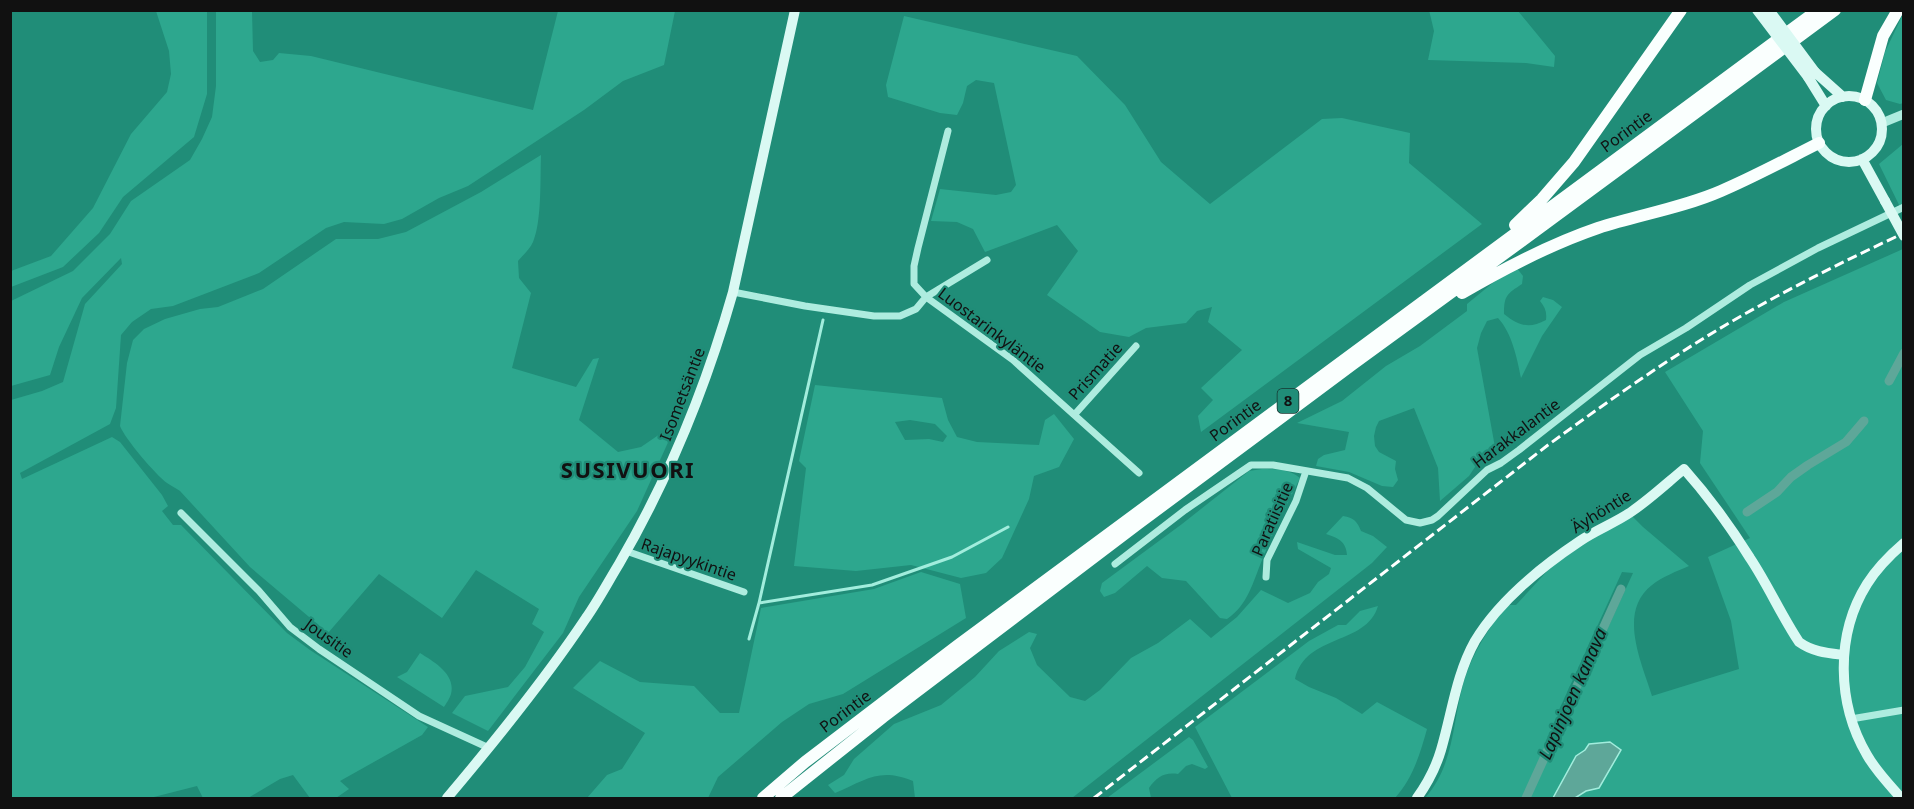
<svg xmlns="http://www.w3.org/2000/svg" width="1914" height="809" font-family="'Noto Sans',sans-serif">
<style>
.green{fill:#2da78e;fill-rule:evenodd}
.water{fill:#5ea799;stroke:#a2eddd;stroke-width:1.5}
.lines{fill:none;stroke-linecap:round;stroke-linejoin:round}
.stream{stroke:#a2eddd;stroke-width:3}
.canal{stroke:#5ea799;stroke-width:9}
.minor{stroke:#aeecdf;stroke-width:7}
.tertiary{stroke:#aeecdf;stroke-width:9}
.secondary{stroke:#daf9f3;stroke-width:10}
.trunk{stroke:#fafffe;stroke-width:12}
.rail{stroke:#fff;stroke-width:3;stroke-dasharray:10 4.5;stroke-linecap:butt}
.secondary-bridge{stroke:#daf9f3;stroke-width:10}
.labels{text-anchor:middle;stroke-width:4.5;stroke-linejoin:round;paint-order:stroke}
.shield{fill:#208d78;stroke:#163630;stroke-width:1.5}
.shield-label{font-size:15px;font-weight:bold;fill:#111}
.street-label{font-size:16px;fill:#111;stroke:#208d78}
.water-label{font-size:18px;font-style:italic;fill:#111;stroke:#208d78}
.district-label{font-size:22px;font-weight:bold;letter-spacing:1.5px;fill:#111;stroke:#208d78}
</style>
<rect width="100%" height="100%" fill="#208d78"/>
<path class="green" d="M1429,10L1518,11L1555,56L1554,67L1526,63L1428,60L1434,31Z
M156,11H207V94L194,137L123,197L99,233L63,267L11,287V271L51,256L93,208L131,134L167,92L171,74L169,51Z
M216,11H252L253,51L260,62L273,60L279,53L311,56L533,110L558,11H675L664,65L623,81L584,110L468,186L439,198L402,219L384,224L344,222L326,228L259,273L173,306L151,309L132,322L121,335L116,408L110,424L20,473L22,479L112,437L120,442L162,495L168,506L162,511L173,525H181L287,633L310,650L428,727L422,735L340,781L349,789L336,798H310L293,775L280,779L248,798H203L197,786L150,798H11V400L42,391L63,382L85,304L122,264L121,258L82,298L59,347L50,375L11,386V301L73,271L110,234L131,201L190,160L202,139L212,117L216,86Z
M1903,14V103L1900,104L1886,100L1877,83L1885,52Z
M904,16L1077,56L1125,105L1161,162L1210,204L1322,119L1342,118L1410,133L1409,163L1482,224L1201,432L1198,416L1213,400L1201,388L1242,350L1208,322L1212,307L1197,311L1186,323L1146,328L1129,337L1100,332L1047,295L1078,251L1057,225L985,252L973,229L957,222L931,221L940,189L996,195L1011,192L1016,185L994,83L976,80L967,86L963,103L957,115L940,113L888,97L886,85Z
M1903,144V213L1879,164Z
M541,155C540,179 542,221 533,242C530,249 523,255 518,261L519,278L531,293L512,368L576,387L593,359L599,358L579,420L618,452L641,447L660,434L670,438L637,511L579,597L563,633L488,731L452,713L465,696L508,687L525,667L544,632L532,624L539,609L476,570L442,618L379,574L328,633L250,567L180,491C176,488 171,486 167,483C156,475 125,439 120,426L127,363L133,340L144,329L165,319L200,309L218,307L263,289L336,239H378L406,232L481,192Z
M1903,249V798H1425C1455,764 1452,722 1464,681C1473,652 1489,627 1508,605H1516L1551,567L1629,513L1643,527L1689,566C1677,571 1662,577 1652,585C1617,612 1642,663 1652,696L1739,669L1731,621L1708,557L1750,538L1700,463L1703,431L1665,372L1784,302ZM1622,572L1633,573L1570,711L1559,710Z
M1516,267L1523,276L1522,284C1507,294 1504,295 1504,314C1519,326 1529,329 1546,320C1547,312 1545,307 1540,301L1543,297L1553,300L1562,307L1542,336L1521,378C1517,358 1512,333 1498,318L1487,321L1481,333L1477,348L1495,447L1492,453L1479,461L1469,476L1440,501L1438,468L1414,408L1379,421L1376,427L1374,436L1375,446L1379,452L1396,461L1395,469L1398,480L1393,487L1382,486L1349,472L1316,466L1318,459L1324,455L1345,450L1349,432L1297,423L1342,401L1386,366L1420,346L1467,311V304L1511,268Z
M815,385L942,398L948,420L957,437L977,442L1039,445L1045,420L1054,414L1074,439L1059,467L1034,476L1029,499L1002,558L986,573L961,578L911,565L856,571L794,566L806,468L799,461ZM910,420L935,424L947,436L943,442L929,439L905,440L895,422Z
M1262,469C1275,469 1289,469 1300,478C1287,505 1273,532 1262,560C1253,582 1248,605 1227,619L1220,618L1186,581L1162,578L1147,566L1115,593L1104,597L1100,591L1102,583L1182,524L1249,471Z
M1343,516C1354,518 1357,521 1361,531L1373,536L1387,547L1372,563L1072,798H915L913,781C879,767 866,780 835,793L828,785L844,775L854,759L894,724L941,705L975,677L999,651L1029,632L1037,634L1030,648L1037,665L1070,697L1085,701L1100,690L1131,658L1158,643L1190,619L1211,638L1237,617L1261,590L1288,603L1310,593L1318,582L1329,574L1331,568L1298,549L1297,542L1335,555H1347C1346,541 1338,538 1326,534Z
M921,572L960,584L966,618L843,694L809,704L782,722L718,777L708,798H587L607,775L622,769L645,733L573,688L600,661L640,682L694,686L720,713H739L761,608L874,589Z
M1378,606C1366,646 1306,633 1295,679L1309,687L1336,698L1362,714L1377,702L1427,729C1420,754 1413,778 1395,798H1232L1195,727L1309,641L1338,625H1346L1360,611Z
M420,653C434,662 456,674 451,694C450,698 446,704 444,707L397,677L407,672Z
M1189,737L1193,740L1208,767L1205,769L1192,764L1186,766L1178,774C1164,772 1157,777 1149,788L1151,798H1107Z"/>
<path class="water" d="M1610,742L1621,750L1599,788L1586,791L1575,798H1553L1576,756L1585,750L1589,744Z"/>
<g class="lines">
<path class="stream" d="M823,320L759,603L872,585L952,557L1008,527
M749,639L759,603"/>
<path class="canal" d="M1889,381L1904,353
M1747,512L1777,492L1791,477L1808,465L1846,442L1864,421
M1526,798L1621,589"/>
<path class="minor" d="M948,131L918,248L914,266V284L926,297L1013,360L1139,473
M733,292L805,306L874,316H900L916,309L926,297L987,260
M1075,414L1136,346
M181,513L259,591L290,627L319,649L419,716L489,748
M626,551L744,592
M1115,564L1185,510L1251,465H1273L1348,478L1367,488L1406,520L1420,523L1432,520L1438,516L1487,470L1501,463L1519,450L1640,355L1686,328L1750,285L1818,248L1904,207
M1266,577L1267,560L1296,501L1306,471
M1851,719L1904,710"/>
<path class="tertiary" d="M1882,123L1904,114"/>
<path class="secondary" d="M1815,72L1843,97
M1808,77L1826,106
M1816 129a33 33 0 1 1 66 0a33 33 0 1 1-66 0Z
M1862,159L1885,201
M447,798C496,740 544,681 586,618C598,601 608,582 619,564C669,478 706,387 733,292L795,10
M1417,798C1427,784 1436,767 1441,750C1452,713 1456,675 1475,641C1499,601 1541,567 1580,541C1596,530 1615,523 1631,512C1650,499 1667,483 1684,469C1709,497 1730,526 1750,558C1768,585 1781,615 1799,642C1813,652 1827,653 1844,655
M1901,798C1889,784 1876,771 1867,755C1837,704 1835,635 1867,584C1877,568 1890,555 1904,543"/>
<path class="trunk" d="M1865,100L1883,36L1898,10
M1515,225L1542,199L1574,162L1681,10
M1462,293C1505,268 1551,244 1598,228C1638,215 1682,208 1721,191C1754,177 1787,159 1819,143
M763,798L805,762L957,646L1818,10
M781,798L883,717L1139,523L1353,364L1534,232L1835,10"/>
<path class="rail" d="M1094,798L1548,445C1607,402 1666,360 1729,323C1786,290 1844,261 1904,233"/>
<path class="secondary-bridge" d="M1757,10L1808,77
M1769,10L1815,72
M1885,201L1904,236"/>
</g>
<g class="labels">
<rect class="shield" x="1277.5" y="389" width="21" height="24" rx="4.5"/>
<g class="shield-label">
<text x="1288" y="406">8</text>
</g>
<g class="street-label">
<text transform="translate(1626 131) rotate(-36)" y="6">Porintie</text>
<text transform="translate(992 330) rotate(37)" y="6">Luostarinkyläntie</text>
<text transform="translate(1095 371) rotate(-48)" y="6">Prismatie</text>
<text transform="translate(682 394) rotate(-69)" y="6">Isometsäntie</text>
<text transform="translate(1235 420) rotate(-36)" y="6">Porintie</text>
<text transform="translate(1516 433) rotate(-37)" y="6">Harakkalantie</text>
<text transform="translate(1601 511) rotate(-32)" y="6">Äyhöntie</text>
<text transform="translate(1272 519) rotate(-66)" y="6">Paratiisitie</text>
<text transform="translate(689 559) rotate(19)" y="6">Rajapyykintie</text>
<text transform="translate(329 638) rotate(35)" y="6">Jousitie</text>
<text transform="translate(845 711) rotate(-37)" y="6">Porintie</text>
</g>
<g class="water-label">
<text transform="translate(1573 694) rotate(-66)" y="6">Lapinjoen kanava</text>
</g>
<g class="district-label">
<text x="628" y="478">SUSIVUORI</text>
</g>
</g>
<rect width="1914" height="809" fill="none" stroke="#111111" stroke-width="24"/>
</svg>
